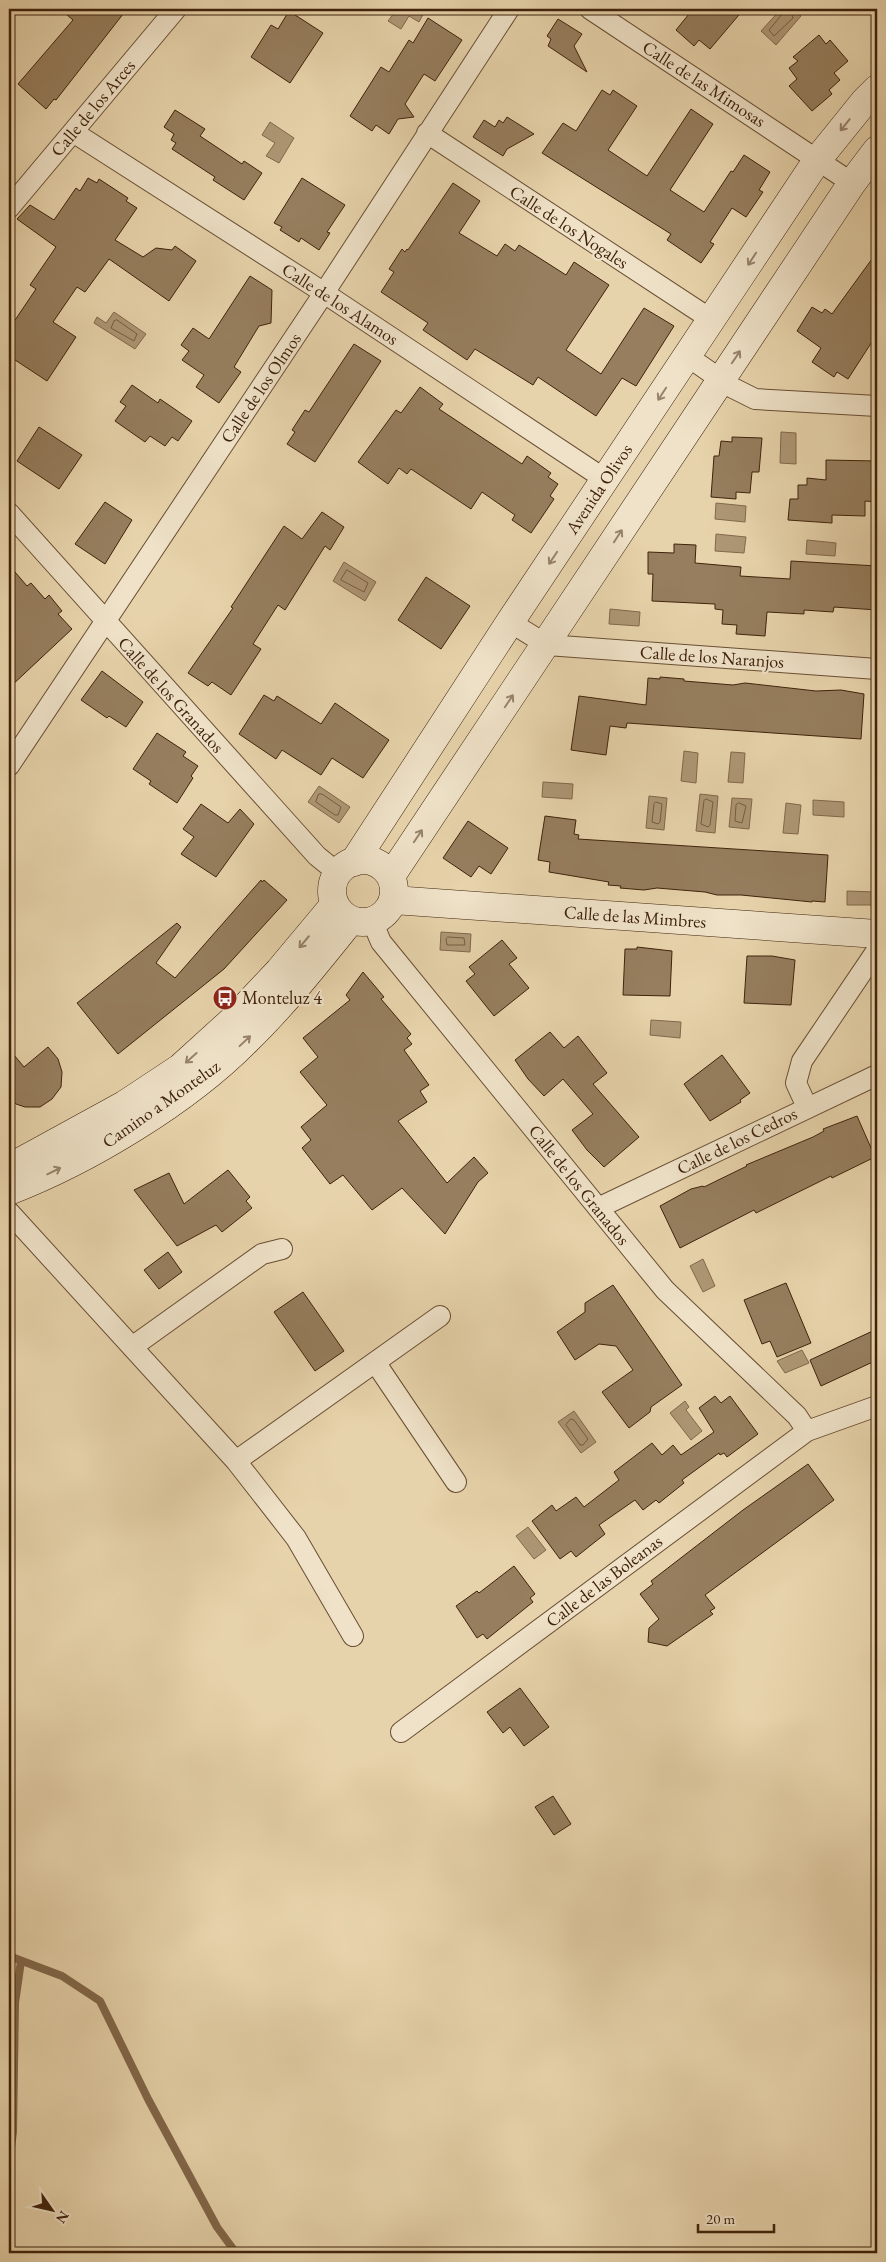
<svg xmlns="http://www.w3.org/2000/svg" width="886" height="2262" font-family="'EB Garamond',serif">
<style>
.water{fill:#ae9775;stroke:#82684b}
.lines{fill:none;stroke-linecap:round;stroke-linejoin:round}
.shore{stroke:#765c40;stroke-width:1}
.stream{stroke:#82684b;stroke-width:8}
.building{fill:#967e5e;stroke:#3f220b}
.street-casing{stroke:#694e33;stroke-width:22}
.secondary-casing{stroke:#3f220b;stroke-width:29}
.street{stroke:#efe2c8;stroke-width:20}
.secondary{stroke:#efe2c8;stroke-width:28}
.oneway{stroke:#97826a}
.labels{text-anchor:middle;stroke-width:4.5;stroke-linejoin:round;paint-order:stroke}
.street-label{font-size:18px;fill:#3f220b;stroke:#efe2c8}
.poi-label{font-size:18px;fill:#3f220b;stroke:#efe2c8;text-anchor:start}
</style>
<rect width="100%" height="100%" fill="#e7d3ab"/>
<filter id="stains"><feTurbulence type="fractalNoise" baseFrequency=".004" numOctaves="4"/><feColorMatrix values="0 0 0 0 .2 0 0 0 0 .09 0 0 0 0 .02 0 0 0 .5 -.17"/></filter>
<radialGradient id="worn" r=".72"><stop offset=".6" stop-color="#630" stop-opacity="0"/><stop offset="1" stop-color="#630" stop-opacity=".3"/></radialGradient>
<path class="water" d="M397,9H426L419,22L409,16L401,29L388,21Z
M781,9H793L801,16L776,45L761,31Z
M270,122L294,138L279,163L266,156L275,143L262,135Z
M114,312L146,334L135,349L94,323L97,317L106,323Z
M781,432L796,433V464L780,463Z
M716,503L746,506L745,522L715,519Z
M716,534L746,537L744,553L715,551Z
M807,540L836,543L835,556L806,554Z
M344,562L376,582L365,601L333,581Z
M610,609L640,612L639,626L609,624Z
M684,751L698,753L696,783L681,781Z
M731,752L745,753L743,783L728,782Z
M543,782L573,784L572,799L542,797Z
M319,786L350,807L339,823L308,802Z
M700,794L718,796L715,833L696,831Z
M649,796L667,798L664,830L646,828Z
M732,798L752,799L749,829L729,827Z
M813,800L844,802V817L813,815Z
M786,803L801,805L798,834L783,833Z
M847,891L876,892V905H847Z
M441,932L471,934L470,952L440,950Z
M651,1020L681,1022L680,1038L650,1035Z
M703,1259L715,1286L703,1292L690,1266Z
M802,1350L809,1363L785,1373L777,1361Z
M685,1401L689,1407L686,1410L702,1431L691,1440L670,1413Z
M574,1411L596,1442L581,1453L558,1422Z
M528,1527L546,1550L534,1559L516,1536Z"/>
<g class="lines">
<path class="shore" d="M784,9L783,13L769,30L774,36L793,18L790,9
M117,320L137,334L134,341L111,328L114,321Z
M347,570L368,583L364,592L341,580Z
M319,794H322L341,807L338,815H335L316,802Z
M706,799L713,802L710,825L708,827L701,824L704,801Z
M656,802L662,804L660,822L658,824L652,822L654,804Z
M739,803L746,806L742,823L735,821L736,805Z
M448,937L464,938L465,945H447L446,939Z
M571,1419L574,1420L588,1439L583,1445H580L566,1425Z"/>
<path class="stream" d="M9,1956L62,1976L100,2001L148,2099L217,2227L236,2253
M9,2163L13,2132L15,2003L21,1961"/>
</g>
<path class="building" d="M60,9H127L56,100L54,99L46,109L18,84L73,20Z
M693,9H744L710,49L699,40L694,46L676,30Z
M289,11L323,33L290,83L251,57L271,25L278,29Z
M428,18L462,40L435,81L424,74L405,104L414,117L398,119L389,134L376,125L372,131L350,116L381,67L389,72L409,40L413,43Z
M558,19L582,34L574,46L587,72L548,46L551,39L547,36Z
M819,35L826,44L830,40L848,61L834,73L840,80L829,90L832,94L812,111L789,86L797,79L789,68L798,61L793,57Z
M602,90L610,95L613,90L637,106L608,150L647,176L691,109L713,124L670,190L704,212L731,171L733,172L744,155L770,172L759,190L763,192L746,217L732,208L710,242L714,244L701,263L667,240L671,234L542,153L563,123L576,131Z
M175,110L205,129L200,136L242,164L244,161L262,173L244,200L213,180L215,177L172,149L176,143L171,140L174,134L164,127Z
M507,117L534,134L507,149L503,156L473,137L484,120L495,127L499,120L503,123Z
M88,178L97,183L99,179L128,198L126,201L137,208L115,240L143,257L156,248L172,250L175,246L196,261L169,301L109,259L85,292L77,287L53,322L76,337L47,381L9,356V329L36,289L30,285L56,247L17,219L30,205L54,220L76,188L80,191Z
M302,178L345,205L327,232L330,233L319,250L301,238L299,242L280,230L282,227L274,223Z
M453,183L480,201L459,233L497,256L505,244L515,251L519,245L566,275L574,262L609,285L566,350L601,374L644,308L674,326L636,386L622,378L596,416L538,377L533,385L475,349L467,360L423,330L428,323L381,292L394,272L389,269L402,249L405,252L407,249L408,250Z
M877,252V334L848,379L837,372L834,377L812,362L821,348L797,331L812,307L822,313L825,309L832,314Z
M250,276L272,290L271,323L259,326L234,367L241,372L219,403L196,387L204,375L182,360L189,351L181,345L193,328L209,339Z
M354,344L381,361L315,462L287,444L295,432L292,430L305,410L309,412Z
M132,385L158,403L160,399L192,421L178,441L172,437L165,446L150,436L145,442L115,421L126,406L120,402Z
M420,387L443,404L439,409L522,464L527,456L551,473L548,477L558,484L550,496L554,499L531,533L512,520L515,515L482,492L471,509L411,469L407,474L399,468L388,484L358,462L396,410L401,413Z
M39,427L82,455L59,489L17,461Z
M732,437L762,438L759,472H752L750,493L736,492V499L711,497L714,456H719L721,441L732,442Z
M826,460L877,461V502L865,501V516L832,515V523L788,520L790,499H798V485H807V478L826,480Z
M105,502L132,520L105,564L75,544Z
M322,512L344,527L330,550L325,546L285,610L278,605L253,644L261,649L231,695L212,682L208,686L188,673L233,608L231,607L284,526L302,539Z
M674,544L696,545L695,563L741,567L740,576L790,579L791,561L877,566V610L834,607L833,612L804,610V614L767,612L765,636L736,634L737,625L722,624L723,610L715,609V604L652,601L653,574H648V552L674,553Z
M9,565L27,586L31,583L45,599L49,595L62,611L58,614L72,629L9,688Z
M426,577L470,606L441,649L398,620Z
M102,671L143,702L126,727L109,716L107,718L81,700Z
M660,677L684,679V681L733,685L745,683L816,691L841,690L864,694L861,739L627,723L626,728L610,726L606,755L571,750L579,696L646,705L648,678L660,679Z
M264,695L274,701L277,696L321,724L335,703L389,740L363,778L332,758L321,775L282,750L276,759L239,734Z
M157,733L186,752L183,756L198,766L191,776L193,778L177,803L149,784L151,781L133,769Z
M201,804L228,823L240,809L254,824L216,877L181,854L194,837L183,829Z
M545,816L576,820L574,834L579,835L578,839L828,855L825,902L812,901V902L741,895H717L705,892L657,888L644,890L620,888L621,886L608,885L609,882L549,872L550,862L538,860Z
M468,821L508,848L491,874L479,866L471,877L443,858Z
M261,880L262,882L264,880L287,900L224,969L118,1054L77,1003L177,923L181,927L156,963L175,978Z
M502,940L517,958L509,964L529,988L494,1016L466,981L475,974L469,967Z
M637,947L672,951L670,996L623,995L625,949H637Z
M747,956H772L795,960L791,1005L744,1003Z
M363,972L384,997L381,999L411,1034L407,1038L412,1044L404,1050L429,1085L420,1091L427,1102L398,1121L447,1183L474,1157L488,1173L478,1182L445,1234L402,1188L372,1210L343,1175L330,1184L302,1148L311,1140L301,1127L327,1105L300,1072L318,1057L303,1038L350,1000L346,995Z
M550,1032L564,1048L578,1036L607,1073L593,1084L639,1137L604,1167L587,1150L572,1130L593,1114L563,1079L544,1096L528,1079L515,1060Z
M48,1047L58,1059L62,1072L61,1087L52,1099L40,1107H25L16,1104L9,1099V1049L24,1067Z
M722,1055L750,1093L740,1100L741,1102L710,1121L684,1084Z
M857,1116L875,1157L832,1178L831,1176L756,1213L754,1210L680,1248L660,1206L691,1189L703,1186L704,1187L747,1166L746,1165L813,1137L824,1131L823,1129Z
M228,1170L250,1197L246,1201L252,1208L222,1232L216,1225L177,1246L134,1190L169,1173L184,1204Z
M168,1252L182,1272L159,1289L144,1270Z
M786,1283L811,1343L777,1357L770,1341L762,1344L744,1300Z
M613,1285L682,1385L651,1407L650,1412L629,1428L602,1392L633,1370L616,1346L599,1344L575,1360L557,1332L585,1312V1303Z
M303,1292L344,1351L315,1371L274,1312Z
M877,1329V1360L821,1386L810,1360Z
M715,1396L721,1403L730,1396L758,1434L727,1457L724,1453L720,1455L719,1453L682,1480L684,1483L659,1503L656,1500L643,1510L635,1500L599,1525L605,1534L576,1557L571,1551L560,1559L532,1521L552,1505L556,1511L576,1497L584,1507L619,1480L614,1472L652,1443L662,1455L673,1445L681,1455L714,1432L699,1408Z
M808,1464L834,1500L705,1595L715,1608L710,1611L713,1614L667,1646L648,1642L649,1628L659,1619L640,1594L653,1584L651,1581L743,1510Z
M514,1566L535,1594L530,1598L533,1602L487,1639L483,1634L477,1638L456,1606L477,1591L479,1593Z
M520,1688L549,1727L524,1746L510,1727L503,1733L487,1712Z
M553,1796L571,1824L554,1835L535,1807Z"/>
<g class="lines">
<defs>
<path id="street" d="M590,9L852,183
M73,132L312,285L606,480
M427,133L712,320
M9,208L176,9
M687,356L733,388L755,399L877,406
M9,513L317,856L338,873
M510,622L547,645L877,669
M9,766L324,293L509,9
M372,921L381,942L665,1290L797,1416L807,1431
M807,1107L796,1083L802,1061L877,950
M598,1208L877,1075
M9,1212L236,1461L296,1538L353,1636
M132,1347L262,1254L282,1249
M375,1362L456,1482
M236,1461L440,1316
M401,1732L807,1431L877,1406"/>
<path id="secondary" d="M332 891a31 31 0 1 1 62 0a31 31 0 1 1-62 0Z
M354,862L510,622L818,159L864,102L877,89
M391,876L852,183L877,150
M393,900L877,934
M9,1168L124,1105L180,1068L234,1019L279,971L335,904
M9,1191C89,1160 187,1101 247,1040C285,1003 318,961 351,920"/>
</defs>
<use href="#street" class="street-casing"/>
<use href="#secondary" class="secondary-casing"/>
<use href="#street" class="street"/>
<use href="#secondary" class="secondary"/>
</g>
<defs><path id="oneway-shaft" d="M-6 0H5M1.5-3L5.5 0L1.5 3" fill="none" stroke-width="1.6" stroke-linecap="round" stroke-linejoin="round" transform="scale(1.25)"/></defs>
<g class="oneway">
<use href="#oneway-shaft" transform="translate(845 125) rotate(129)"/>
<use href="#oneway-shaft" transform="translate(752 259) rotate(123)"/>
<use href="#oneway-shaft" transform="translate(736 357) rotate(-56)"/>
<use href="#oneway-shaft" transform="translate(662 394) rotate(123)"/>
<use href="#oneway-shaft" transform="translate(618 536) rotate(-57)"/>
<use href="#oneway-shaft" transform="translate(553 558) rotate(124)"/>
<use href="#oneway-shaft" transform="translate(509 701) rotate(-56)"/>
<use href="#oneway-shaft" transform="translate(418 836) rotate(-56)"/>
<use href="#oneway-shaft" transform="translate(304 942) rotate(130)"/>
<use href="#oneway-shaft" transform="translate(245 1041) rotate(-43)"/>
<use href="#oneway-shaft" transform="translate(191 1058) rotate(138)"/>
<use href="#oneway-shaft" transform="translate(54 1171) rotate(-26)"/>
</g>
<defs>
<symbol id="bus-disc" viewBox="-11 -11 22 22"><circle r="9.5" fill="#8f2418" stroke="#efe2c8"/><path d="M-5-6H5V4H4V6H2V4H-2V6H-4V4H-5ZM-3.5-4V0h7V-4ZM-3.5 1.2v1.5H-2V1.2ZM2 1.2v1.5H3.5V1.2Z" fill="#fff"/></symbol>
</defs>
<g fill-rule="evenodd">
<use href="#bus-disc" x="211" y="984" width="28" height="28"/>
</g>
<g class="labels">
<g class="street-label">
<text transform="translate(704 84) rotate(33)" y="6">Calle de las Mimosas</text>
<text transform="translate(93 108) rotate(-50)" y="6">Calle de los Arces</text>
<text transform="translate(569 227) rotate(33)" y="6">Calle de los Nogales</text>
<text transform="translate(340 304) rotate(33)" y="6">Calle de los Alamos</text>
<text transform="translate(261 388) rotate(-56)" y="6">Calle de los Olmos</text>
<text transform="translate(599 489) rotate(-56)" y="6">Avenida Olivos</text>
<text transform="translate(712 657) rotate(4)" y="6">Calle de los Naranjos</text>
<text transform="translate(171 695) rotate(48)" y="6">Calle de los Granados</text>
<text transform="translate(635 917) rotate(4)" y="6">Calle de las Mimbres</text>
<text transform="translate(161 1104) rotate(-35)" y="6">Camino a Monteluz</text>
<text transform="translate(737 1141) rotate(-26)" y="6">Calle de los Cedros</text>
<text transform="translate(579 1185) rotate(51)" y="6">Calle de los Granados</text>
<text transform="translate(604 1581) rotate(-37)" y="6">Calle de las Boleanas</text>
</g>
<g class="poi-label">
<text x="242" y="1004">Monteluz 4</text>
</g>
</g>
<rect width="886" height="2262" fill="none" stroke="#e7d3ab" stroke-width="30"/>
<rect x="10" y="10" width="866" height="2242" fill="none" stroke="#3f220b" stroke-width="2.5"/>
<rect x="15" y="15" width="856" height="2232" fill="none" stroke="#3f220b"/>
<g transform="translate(52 2210) rotate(124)" stroke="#efe2c8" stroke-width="4" paint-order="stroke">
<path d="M0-4L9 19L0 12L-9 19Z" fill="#3f220b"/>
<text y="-8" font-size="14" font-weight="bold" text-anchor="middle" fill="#3f220b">N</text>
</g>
<path d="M698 2224v8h76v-8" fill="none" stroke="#3f220b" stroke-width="2.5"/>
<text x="706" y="2224" font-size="15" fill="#3f220b" stroke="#efe2c8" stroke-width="4" paint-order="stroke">20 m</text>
<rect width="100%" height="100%" filter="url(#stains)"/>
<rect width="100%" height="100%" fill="url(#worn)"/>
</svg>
